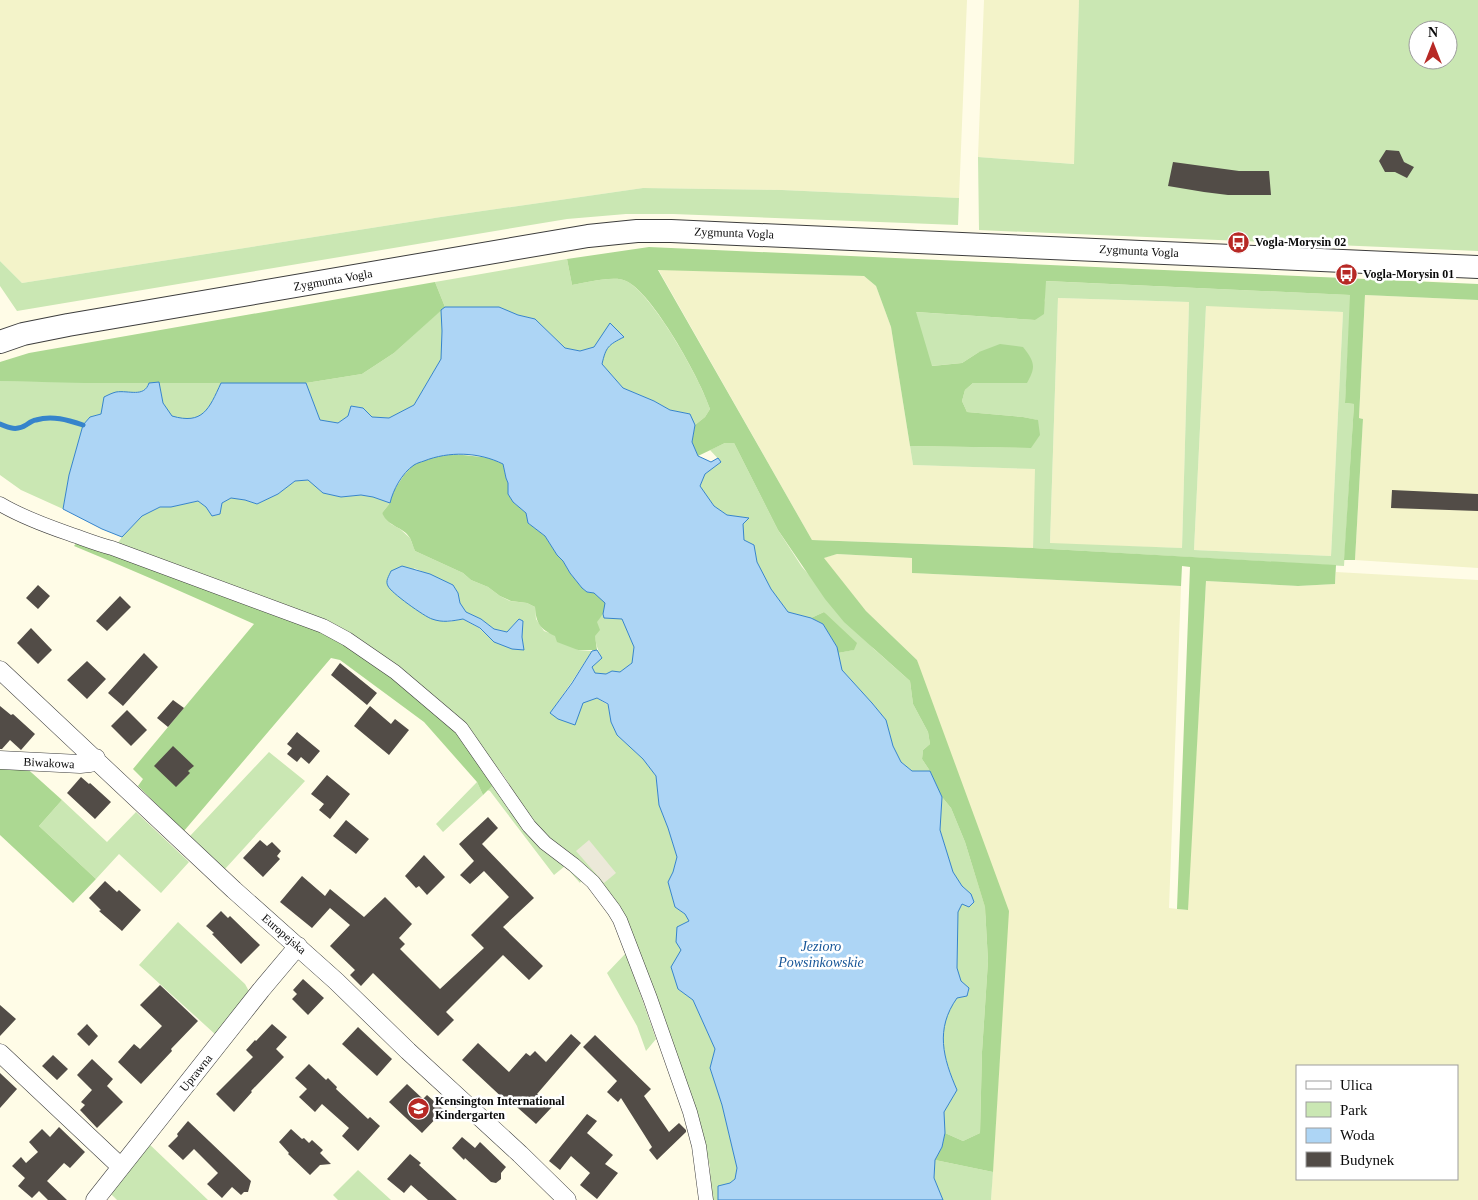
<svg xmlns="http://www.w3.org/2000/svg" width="1478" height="1200" font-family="Georgia,serif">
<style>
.farmland{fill:#f3f3c9;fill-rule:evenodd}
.green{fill:#cae7b3;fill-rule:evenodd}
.forest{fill:#acd892}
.plaza{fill:#ece9d9}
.water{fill:#add5f5;stroke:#3684cb}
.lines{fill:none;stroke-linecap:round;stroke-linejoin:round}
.stream{stroke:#3684cb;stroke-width:5}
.building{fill:#524c47}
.pedestrian-casing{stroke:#3d3d3d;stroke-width:15}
.minor-casing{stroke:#3d3d3d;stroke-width:19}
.tertiary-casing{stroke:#3d3d3d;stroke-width:24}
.pedestrian{stroke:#fff;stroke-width:14}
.minor{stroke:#fff;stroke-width:18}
.tertiary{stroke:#fff;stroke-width:22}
.labels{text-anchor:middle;stroke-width:5;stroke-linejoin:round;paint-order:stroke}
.street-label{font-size:12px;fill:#0a0a0a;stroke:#fff}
.poi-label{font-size:12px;font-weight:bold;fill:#0a0a0a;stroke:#fff;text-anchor:start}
.water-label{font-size:14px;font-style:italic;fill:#175698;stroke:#fff}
</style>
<rect width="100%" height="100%" fill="#fffce7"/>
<path class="farmland" d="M0,0H967L959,198L782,190L643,188L441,217L22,283L0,261Z
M984,0H1079L1075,164L978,157Z
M658,269L864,276L876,286L891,327L913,465L1036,469L1033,548L812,540Z
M1365,295L1478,300V568L1355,560L1363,419L1359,418Z
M1058,298L1189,302L1182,548L1050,544Z
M1206,305L1343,312L1331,556L1194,550Z
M837,554L912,558V573L1181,586L1169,908L1187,910L1206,581L1298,586L1335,584L1336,572L1478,580V1200H991L1004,983L917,660L866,611L823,558ZM1297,1066H1457V1179H1297Z"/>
<path class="green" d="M1079,0H1478V251L979,230L978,157L1074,164ZM1418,30H1448V60H1418Z
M643,188L782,190L959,198L958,225L673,214H626L567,219L17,311L0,286V261L22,283L441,217Z
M567,259L572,285C586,283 614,275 626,281C652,293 701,380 710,409L705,417L695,425L690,414L670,410L654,401L623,388L602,364L605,351L612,343L610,324L594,347L580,351L565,348L535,319L518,315L498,307H445L435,282Z
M1045,281L1351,295L1345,403L1354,404L1344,566L1033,548L1035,469L913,465L910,446L1030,448L1037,420L1023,417L967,412L962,401L965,390L973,383H1027L979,352L962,363L931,366L915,312L1035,320L1045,300ZM1058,298L1189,302L1182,548L1050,543ZM1206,306L1343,312L1331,556L1194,550Z
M441,310L442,331L441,359L414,405L390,418L372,417L363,408L351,406L348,416L338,423L320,420L306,383L362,374L394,353Z
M0,381L149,383C145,396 129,392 116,392L101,414L90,417L83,425L69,475L63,509L21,490L0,475Z
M159,382L221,383C209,409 204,425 172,417L163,403Z
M725,443H734L778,530L802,567L874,649L910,681L913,704L928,732L930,744L923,750L922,759L930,771H912L901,762L893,746L886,720L872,703L842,670L838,653L853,650L824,612L811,618L788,612L771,589L757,562L754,545L744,540L742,524L749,518L727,515L714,506L700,486L705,474L721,462L710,450Z
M308,479L323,493L341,497L361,495L373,497L390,503L382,513L391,524L400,529L410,538L415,551L463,573L471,580L488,587L500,596L510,601L527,603L535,607L536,619L544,631L555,635L578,650L592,651L571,683L550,713L597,698L608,705L611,722L617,735L643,759L656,776L659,805L668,828L677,857L673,872L668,882L675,907L685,914L690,922L681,950L678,989L693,1000L715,1049L710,1068L722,1105L737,1168L735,1179L730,1183L718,1186V1200H711L710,1167L700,1123L621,912L553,844L530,817L504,776L480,745L441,704L116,546L122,537L142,516L160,507H171L198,501L206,507L213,516L220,514L222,503L231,498L245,500L257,504L278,494L295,481ZM414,568L453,585L458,593L460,603L466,612L481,619L494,629L507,632L519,619L523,621L522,637L524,650L494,642L479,628L463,619L448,622Z
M603,614L604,618L622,619L634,647L632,663L620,672L612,671L606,674H595L592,667L602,658C596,648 592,632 597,621C598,618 601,617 603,614Z
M269,752L305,781L225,869L190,836Z
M477,782L483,795L443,832L436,824Z
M495,783L582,879L580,883L565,866L554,875L490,791L487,790Z
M942,797L951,808L965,842L985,907L988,961L982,1052L980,1133L963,1141L945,1133L944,1112L957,1090C943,1057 935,1029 957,998L967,996L969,989L961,981L957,968L958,912L962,904L971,894L962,886L953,872L940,830Z
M62,800L107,842L136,812L189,862L161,893L119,854L96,879L39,826Z
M178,922L245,984L250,993L216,1035L139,965Z
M626,953L656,1039L646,1051L637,1026L607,973Z
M147,1142L208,1200H117L109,1192Z
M935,1160L993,1172L991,1200H943L934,1178Z
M358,1170L391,1200H338L333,1195Z"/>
<path class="forest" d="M649,247L1478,284V300L1365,295L1359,418L1363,419L1355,560H1344L1354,404L1345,403L1350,295L1046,281L1044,314L1035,320L916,312L932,366L962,363L979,352L1000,344L1023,347C1035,362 1036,367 1027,383H973L965,390L962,401L967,412L1023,417L1038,420L1040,435L1031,448L910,446L891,327L876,286L864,276L658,270L812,540L1033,548L1336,565L1335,584L1298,586L1206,581L1188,910L1177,909L1190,567L1182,566L1181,586L912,573V558L837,554L824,558L866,611L917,660L1009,911L993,1172L935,1160L942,1147L945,1133L963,1141L980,1133L982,1052L988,961L985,907L965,842L951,808L942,797L930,771L922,759L923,750L930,744L928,732L913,704L910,681L844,622L825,599L778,530L734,443H725L698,456L692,442L695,425L705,417L710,409C701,380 652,292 626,281C614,275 586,283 572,285L567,259Z
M435,282L445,307L394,353L362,374L306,383H84L0,381V362L29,353Z
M454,454L491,458L503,464L506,478L508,483V494L513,502L526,513L528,523L545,536L557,555L563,561L570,573L582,588L587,592L594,593L606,603L603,614L597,622L600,630L595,636L597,650H578L557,642L555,636C540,629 536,623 535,607L527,603L511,601L500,596L488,587L471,580L463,573L415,551C413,547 412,542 410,538C403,526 389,528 382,513L390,503L393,492L404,475L414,464L433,457Z
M77,542L317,628L392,676L460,733L495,783L483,795L477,782L424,722L340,660L331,658L184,831L138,786L143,779L133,769L254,624C194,597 135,571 74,546Z
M824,612L857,643L854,650L838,653L837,647L823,624L811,618Z
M0,763L22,764L62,800L39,826L96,879L73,903L0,835Z"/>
<path class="plaza" d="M589,840L616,873L604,883L576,851Z"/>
<path class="water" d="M445,307H499L518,315L535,319L565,348L580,351L594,347L610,323L624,337C608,345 606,347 602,364L623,388L654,401L670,410L690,414L695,425L692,442L698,456L711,462L718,458L721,462L705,474L700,486L714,506L727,515L749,518L743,524L744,540L754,545L757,562L771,589L788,612L811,618L823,624L837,647L842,670L872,703L886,720L893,746L901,762L912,771H930L942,797L940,830L953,872L962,886L971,894L974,902L969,907L962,904L958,912L957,968L961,981L969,988L967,996L957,998C935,1029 943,1058 957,1090L944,1112L945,1133L942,1147L935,1160L934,1178L943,1200H718V1186L730,1183L735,1179L737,1168L722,1105L710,1068L715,1049L693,1000L678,989L671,967L681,950L676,942L677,927L689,921L685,914L675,907L668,882L673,872L677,857L668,828L659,805L656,776L643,759L617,735L611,722L608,704L597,698L583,703L575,725L558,719L550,713L572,683L592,651L597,650L602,658L592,667L595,673L606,674L612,671L620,672L632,663L634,647L622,619L604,618L603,614L605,603L594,593L587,592L582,588L570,573L563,561L557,555L545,536L528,523L526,513L513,502L508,494V483L506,478L503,464C479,452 449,451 424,461C421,462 417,463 414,465C402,473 393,490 390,503L373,497L361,495L341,497L323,493L308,480L295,481L278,494L257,504L245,500L231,498L222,503L220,514L212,516L206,507L198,501L171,507H160L142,516L122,537L102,529L63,509L69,475L83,425L90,417L101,414L104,397C108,395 112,393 116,392C129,390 144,398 149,383L159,382L163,403L172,416C203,425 209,409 221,383H306L320,420L338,423L348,416L351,406L363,408L372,417L389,418L414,405L441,359L442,331L441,310Z
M402,566L430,574L453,585L458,593L460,603L466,612L481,619L494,629L507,632L519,619L523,621L522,637L524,650L512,649L494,642L480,628L463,619C452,621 443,623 432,619C425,617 390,592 388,586C385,581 389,576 391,571Z"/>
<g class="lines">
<path class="stream" d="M0,424C9,428 17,431 26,425C29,423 33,420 36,420C52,415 68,420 83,425"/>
</g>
<path class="building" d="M1386,150L1399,151L1404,162L1414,167L1407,178L1395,172H1385L1379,161Z
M1173,162L1239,171H1269L1271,195H1228L1204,192L1168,186Z
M1392,490L1478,494V511L1391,508Z
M38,585L50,596L38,609L26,598Z
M120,596L131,607L107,631L96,621Z
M31,628L52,650L38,664L17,643Z
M144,653L158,667L123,706L108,693Z
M87,661L106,679L87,699L67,680Z
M340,663L377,693L367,705L331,675Z
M173,700L184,708L168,727L157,718Z
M0,706L11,715L13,714L35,734L21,750L10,740L2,749H0Z
M370,706L391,724L395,719L409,730L389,755L354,726Z
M127,710L147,730L131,746L111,726Z
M297,732L320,751L309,764L301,757L297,762L287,754L292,748L287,744Z
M173,746L194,766L188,771L190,773L176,787L154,766Z
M327,775L350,794L330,819L319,810L324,804L311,794Z
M81,777L89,784L90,783L111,802L95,819L67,793Z
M488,817L498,828L482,844L534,898L503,927L543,966L529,980L503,955L446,1012L454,1020L438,1036L373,973L361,986L350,975L355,970L330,946L350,925L330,908L312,928L280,902L302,876L325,896L330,889L364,917L385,897L412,924L399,938L405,944L400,949L440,989L484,948L471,935L509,897L484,871L470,884L460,875L474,861L459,844Z
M346,820L369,839L356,854L333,836Z
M260,840L267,846L272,842L281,851L277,856L280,859L263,877L243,858Z
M424,855L445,877L427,895L419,886L416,888L405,876Z
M105,881L117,892L119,890L141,910L122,931L99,911L101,910L89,898Z
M221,911L228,918L230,916L260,945L241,964L212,934L214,933L206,926Z
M303,979L324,998L308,1015L292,999L297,994L293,990Z
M160,985L198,1021L171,1049L172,1051L141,1084L118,1062L134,1044L140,1049L162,1026L140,1005Z
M0,1005L16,1019L0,1036Z
M87,1024L98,1036L89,1046L77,1034Z
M272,1024L287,1037L276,1049L284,1057L251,1091L252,1092L234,1112L216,1094L253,1057L246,1050L255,1040L256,1041Z
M358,1027L392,1059L377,1076L342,1044Z
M571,1034L581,1043L537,1094L552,1107L536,1124L509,1100L507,1102L462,1060L478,1043L509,1072L526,1053L530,1056L535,1051L546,1062Z
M595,1035L651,1089L644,1096L669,1132L679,1123L686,1130V1132L657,1160L649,1150L652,1147L621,1098L618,1102L607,1092L617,1081L583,1047Z
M53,1055L68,1069L57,1080L42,1066Z
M92,1059L113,1079L107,1086L123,1102L97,1128L80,1110L85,1105L81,1102L92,1090L77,1075Z
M309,1064L326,1080L328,1078L337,1087L336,1089L368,1119L370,1117L380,1126L358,1151L342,1136L349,1128L322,1104L315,1112L299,1097L307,1089L295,1078Z
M0,1073L17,1089L0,1108Z
M407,1084L423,1099L427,1095L444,1110L422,1133L389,1102Z
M587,1114L597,1121L587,1133L613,1155L605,1164L618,1173L597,1199L580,1185L590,1173L571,1156L560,1170L549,1161Z
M188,1121L251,1181L248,1192H244L241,1195L232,1187L222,1198L207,1184L218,1173L194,1149L183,1160L168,1146L178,1136L177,1134Z
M59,1127L85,1152L70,1168L64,1163L47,1181L67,1200H48L39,1191L32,1198L18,1186L25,1178L12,1166L21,1157L26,1163L38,1152L29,1142L42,1129L50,1137Z
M291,1129L302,1139L304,1138L309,1143L312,1140L323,1150L320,1153L331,1164L320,1165L310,1175L288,1154L289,1153L279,1142Z
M462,1137L475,1148L480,1142L506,1167L501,1173V1179L496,1183L491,1182L465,1158L464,1160L452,1148Z
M410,1154L421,1163L419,1165L457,1200H428L411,1185L404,1193L387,1179Z"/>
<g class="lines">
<defs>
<path id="pedestrian" d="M0,504C22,517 44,525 67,533C82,538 96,544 112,548L323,626L347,639L395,672L461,728L529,826L545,843L574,865L593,882L614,910L620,920L650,998L690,1112L699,1146L706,1200"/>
<path id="minor" d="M0,670L234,890L336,981L408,1051L520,1154L567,1200
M0,760L80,764L90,763L96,758
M0,1053L121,1167
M95,1200L261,990L298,946"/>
<path id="tertiary" d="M0,342L23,334L68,325L588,236L637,231H671L1478,267"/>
</defs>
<use href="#pedestrian" class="pedestrian-casing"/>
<use href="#minor" class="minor-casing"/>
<use href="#tertiary" class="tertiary-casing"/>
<use href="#pedestrian" class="pedestrian"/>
<use href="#minor" class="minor"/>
<use href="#tertiary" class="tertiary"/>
</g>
<defs>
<symbol id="bus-disc" viewBox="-11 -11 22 22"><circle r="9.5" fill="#b72925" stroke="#fff"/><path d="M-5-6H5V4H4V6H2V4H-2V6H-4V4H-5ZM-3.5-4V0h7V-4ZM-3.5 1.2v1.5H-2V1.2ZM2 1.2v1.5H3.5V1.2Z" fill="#fff"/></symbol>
<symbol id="school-disc" viewBox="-11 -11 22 22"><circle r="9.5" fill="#b72925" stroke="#fff"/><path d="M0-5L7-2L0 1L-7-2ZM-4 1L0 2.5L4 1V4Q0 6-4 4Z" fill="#fff"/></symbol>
</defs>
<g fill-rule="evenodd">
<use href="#bus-disc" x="1226" y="230" width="25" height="25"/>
<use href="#bus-disc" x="1334" y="262" width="25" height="25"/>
<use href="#school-disc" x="406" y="1096" width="25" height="25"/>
</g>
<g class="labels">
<g class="street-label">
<text transform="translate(734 233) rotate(2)" y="4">Zygmunta Vogla</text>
<text transform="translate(1139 251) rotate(3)" y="4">Zygmunta Vogla</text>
<text transform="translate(333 280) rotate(-10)" y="4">Zygmunta Vogla</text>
<text transform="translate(49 763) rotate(3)" y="4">Biwakowa</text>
<text transform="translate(284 934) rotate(41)" y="4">Europejska</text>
<text transform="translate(196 1073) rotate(-51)" y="4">Uprawna</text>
</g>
<g class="poi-label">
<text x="1255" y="246">Vogla-Morysin 02</text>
<text x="1363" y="278">Vogla-Morysin 01</text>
<text x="435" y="1105">Kensington International<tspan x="435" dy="14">Kindergarten</tspan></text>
</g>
<g class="water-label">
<text x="821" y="951">Jezioro<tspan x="821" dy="16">Powsinkowskie</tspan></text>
</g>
</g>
<rect x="1296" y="1065" width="162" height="115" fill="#ffffff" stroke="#9d9d9d"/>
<rect x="1306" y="1081" width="25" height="8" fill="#ffffff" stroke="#9d9d9d"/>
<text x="1340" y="1090" font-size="15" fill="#0a0a0a">Ulica</text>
<rect x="1306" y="1102" width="25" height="15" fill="#cae7b3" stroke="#9d9d9d"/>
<text x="1340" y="1115" font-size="15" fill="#0a0a0a">Park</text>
<rect x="1306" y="1128" width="25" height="15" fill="#add5f5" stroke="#9d9d9d"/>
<text x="1340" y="1140" font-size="15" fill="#0a0a0a">Woda</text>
<rect x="1306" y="1152" width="25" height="15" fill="#524c47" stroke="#9d9d9d"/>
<text x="1340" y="1165" font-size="15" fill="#0a0a0a">Budynek</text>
<g transform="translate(1433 45)"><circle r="24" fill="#ffffff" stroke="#9d9d9d"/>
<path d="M0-4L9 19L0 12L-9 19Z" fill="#b72925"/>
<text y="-8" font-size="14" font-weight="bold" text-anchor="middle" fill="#0a0a0a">N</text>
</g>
</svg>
